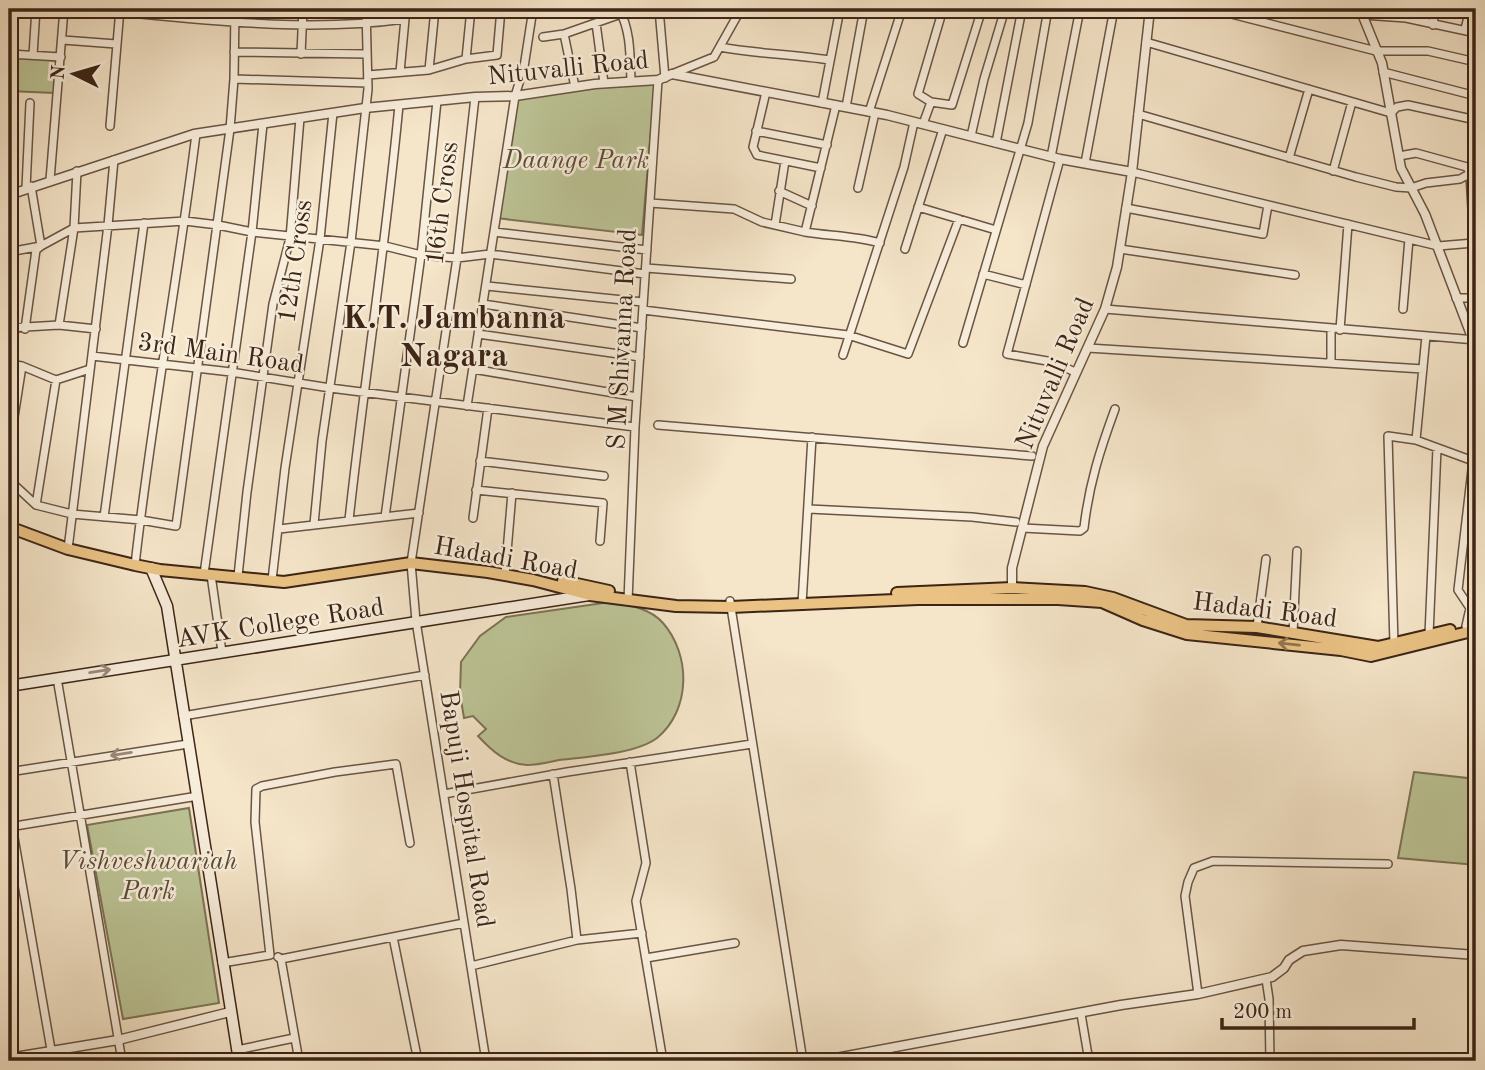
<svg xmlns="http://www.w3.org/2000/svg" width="1485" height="1070" font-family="'Old Standard TT',serif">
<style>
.green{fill:#bcc496;stroke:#7c7456;stroke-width:2}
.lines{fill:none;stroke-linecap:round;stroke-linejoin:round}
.minor-casing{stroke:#6a5443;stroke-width:10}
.tertiary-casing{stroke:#6a5443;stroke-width:11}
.secondary-casing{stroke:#3c2416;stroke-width:13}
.primary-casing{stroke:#3c2416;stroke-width:14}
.minor{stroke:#f8eedc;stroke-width:7}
.tertiary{stroke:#f8eedc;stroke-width:8}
.secondary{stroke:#f8eedc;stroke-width:10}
.primary{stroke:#eac284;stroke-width:10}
.oneway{stroke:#93734d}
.oneway2{stroke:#9a8979}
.labels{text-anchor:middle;stroke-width:5;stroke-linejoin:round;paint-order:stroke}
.street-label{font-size:26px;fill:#3c2416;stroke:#f8eedc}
.park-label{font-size:26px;font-style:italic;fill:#5c4c36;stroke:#f8eedc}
.district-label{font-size:33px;font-weight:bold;fill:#3c2416;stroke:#f8eedc}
</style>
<rect width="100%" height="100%" fill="#f5e5c9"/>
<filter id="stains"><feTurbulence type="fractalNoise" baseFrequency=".00286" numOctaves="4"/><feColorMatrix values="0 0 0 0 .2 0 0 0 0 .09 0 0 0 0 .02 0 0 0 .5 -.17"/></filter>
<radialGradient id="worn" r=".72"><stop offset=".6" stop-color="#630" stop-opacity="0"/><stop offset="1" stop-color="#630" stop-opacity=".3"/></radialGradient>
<path class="green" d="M9,55L57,58L54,93L9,91Z
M655,84L642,235L496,218L517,99L602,87Z
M610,602C629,605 650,608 663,623C691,655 691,710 657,738C636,754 585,757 559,760C549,762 537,765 527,765C506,764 491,750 478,736L486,729L473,716L464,718L460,694L461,662L480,636L506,617Z
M1414,772L1476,779V865L1398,858Z
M189,808L219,1003L123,1019L87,825Z"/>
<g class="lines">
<defs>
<path id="minor" d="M619,9C631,31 630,56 631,81
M659,9L665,78
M1111,9L1149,14
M1212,9L1376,51H1428L1476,62
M121,12C215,21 311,32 405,19L400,72
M1363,15L1406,18L1476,33
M596,23L604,83
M1433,25L1435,9
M1465,29L1470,9
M564,34L575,87
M543,37L564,34L621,14
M63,40L116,44
M1146,42L1391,113L1397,107L1408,105L1476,120
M720,47C756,54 793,54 829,60
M234,52L367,54
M9,54L61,57
M301,54L303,9
M33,55L36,9
M466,59L471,9
M429,70L466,59L497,55L501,9
M1383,72L1476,96
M672,74L714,57L741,9
M368,75L429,70L435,9
M234,79L368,83
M766,92L753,147L757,155L821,168
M475,97L457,258L411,563L416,621L486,1061
M931,102L918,94L943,9
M822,103L840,9
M846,107L864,9
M869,112L902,9
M1138,114L1356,177L1396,187L1411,188L1426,183L1460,179L1476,170
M923,124L931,102L952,105L982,9
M110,126L120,9
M756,131L827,145
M971,136L984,79L1005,9
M996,143L1022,9
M1051,157L1080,9
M1289,158L1309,89
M1060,159L1007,354L1053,362L1075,372
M1085,163L1114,9
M1333,171L1352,102
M1132,172L1438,246L1474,243L1470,174L1467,167L1416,153L1399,156
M50,180L64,9
M26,188L30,103
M858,188L875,113
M779,191L812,206
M650,203L734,209L762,222L805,232L836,105
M918,207L996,230
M1126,208L1263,234L1268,205
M775,225L785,161
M494,232L647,250
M805,232C830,236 856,236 880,243
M905,249L943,129
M1120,249L1295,275
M9,252L41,246L74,228L185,221L218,225L252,232L385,246L421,255L457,258L490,254L645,274
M646,268L791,279
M983,274L1026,285
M487,286L643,302
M1456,298H1476
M483,304L642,328
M1105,309L1476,340
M1403,309L1409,239
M643,310L848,335L908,354L959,219
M59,325L74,228L77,171
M9,328L59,325L96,329
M25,329L36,250L41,246L31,186
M1340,330L1348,224
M478,334L640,357
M963,343L1028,123L1048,9
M1088,348L1423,369
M843,355L904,167L914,122
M92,356L231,372L330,388L635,427
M1331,362V329
M9,364L22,366L56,380L90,369
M473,369L637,397
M467,406L515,96L524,67L533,9
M658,425L1032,456
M1416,440L1426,336
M9,449L22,366
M480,461L604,476
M9,480L36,505L72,514L141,520L176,526L230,129L234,79L235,9
M476,490L603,503L600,541
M36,505L56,380
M809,509L972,517L1016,522
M104,517L144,223
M385,517L421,255L437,101
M473,518L488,408
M349,520C364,382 386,244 399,105
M314,524L322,441L351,242L368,89L366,9
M1023,528L1080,531L1084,528C1089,484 1100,450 1115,409
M279,529L419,513
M68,549L108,225L114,160
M135,565C151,421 178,278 196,134
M204,574L252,232L263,124
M211,575L222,652
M505,575L512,493
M238,576L247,492L273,304L290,238L300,118
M272,580L285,468L320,239L333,113
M628,601L635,427L658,80
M730,601L803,1061
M802,604L812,437
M1473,624L1476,604
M1466,626L1470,608L1458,590L1473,461
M1257,627L1266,559
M1293,633L1297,551
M1429,635L1437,448
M1394,644L1388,436L1416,440L1476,462
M57,678L122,1061
M183,716L425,675
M630,762L646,863L636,901L663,1061
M9,772L188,744
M553,774L571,889L577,940
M444,794L567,772L752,744
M12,826L53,1061
M9,827L198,796
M393,937L418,1061
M278,957L281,959L299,1061
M646,958L735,943
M281,959L464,923
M222,963L270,955L255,822L256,789L262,786L335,772L396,764L410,843
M471,966L577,940L642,933
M1266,979L1269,999L1270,1061
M1198,994L1185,896L1188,882L1194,868L1213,861L1388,864
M1081,1014L1089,1061
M888,1049L891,1061
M237,1050L294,1038"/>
<path id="tertiary" d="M1360,9L1382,63L1401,168L1425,214L1476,348
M9,195L194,134L365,108L475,97L515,96L595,84L658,80L672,74L887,115L1060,159L1132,172
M1012,588V568L1043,446L1105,309L1117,267L1132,172L1150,9
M9,1058L118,1040L230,1012
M820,1061L1121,1005L1198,994L1272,977L1284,968L1289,960L1303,951L1341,945L1476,955"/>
<path id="secondary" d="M151,568L167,606L239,1061
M9,686L589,595"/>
<path id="primary" d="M9,527L68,549L135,565L160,570L284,582L411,563L488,572L533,580L590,595L676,606L731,607L918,599H1058L1102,602L1143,620L1187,634L1341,650L1371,656L1476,630
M563,581L609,591
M897,593L1012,588L1085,592L1113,598L1186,625L1257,627L1378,647L1450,630"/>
</defs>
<use href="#minor" class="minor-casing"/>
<use href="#tertiary" class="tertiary-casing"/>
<use href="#secondary" class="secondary-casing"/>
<use href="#primary" class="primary-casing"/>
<use href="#minor" class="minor"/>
<use href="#tertiary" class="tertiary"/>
<use href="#secondary" class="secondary"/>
<use href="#primary" class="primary"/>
</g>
<defs><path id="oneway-shaft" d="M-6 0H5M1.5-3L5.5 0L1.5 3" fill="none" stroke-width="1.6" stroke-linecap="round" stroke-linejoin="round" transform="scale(1.75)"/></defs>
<use class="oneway" href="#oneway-shaft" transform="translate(1289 644) rotate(-174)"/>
<g class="oneway2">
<use href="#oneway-shaft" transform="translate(100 671) rotate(-9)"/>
<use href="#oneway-shaft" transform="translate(121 754) rotate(171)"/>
</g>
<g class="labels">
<g class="street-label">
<text transform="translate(568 67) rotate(-6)" y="9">Nituvalli Road</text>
<text transform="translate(441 203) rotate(-83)" y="9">16th Cross</text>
<text transform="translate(294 261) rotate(-82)" y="9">12th Cross</text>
<text transform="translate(621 339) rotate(-87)" y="9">S M Shivanna Road</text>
<text transform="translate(221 352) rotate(8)" y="9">3rd Main Road</text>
<text transform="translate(1054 373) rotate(-67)" y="9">Nituvalli Road</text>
<text transform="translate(506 557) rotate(10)" y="9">Hadadi Road</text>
<text transform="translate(1265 609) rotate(7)" y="9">Hadadi Road</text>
<text transform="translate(280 622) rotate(-9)" y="9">AVK College Road</text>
<text transform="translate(468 809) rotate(81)" y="9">Bapuji Hospital Road</text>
</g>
<g class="park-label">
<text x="576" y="168">Daange Park</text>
<text x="148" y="869">Vishveshwariah<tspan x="148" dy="30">Park</tspan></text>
</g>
<g class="district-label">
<text x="454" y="328">K.T. Jambanna<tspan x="454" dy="38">Nagara</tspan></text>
</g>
</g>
<rect width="1485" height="1070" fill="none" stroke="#f5e5c9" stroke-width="35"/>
<rect x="10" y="10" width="1464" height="1049" fill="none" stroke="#3c2416" stroke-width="3.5"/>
<rect x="18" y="18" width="1450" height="1035" fill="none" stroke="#3c2416" stroke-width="2"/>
<g transform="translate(74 74) rotate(275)" stroke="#f8eedc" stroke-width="5" paint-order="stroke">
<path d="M0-5L12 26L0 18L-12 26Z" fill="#3c2416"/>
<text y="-10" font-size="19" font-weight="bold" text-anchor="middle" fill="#3c2416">N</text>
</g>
<path d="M1222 1018v10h192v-10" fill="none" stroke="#3c2416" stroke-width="3.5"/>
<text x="1233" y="1018" font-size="21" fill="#3c2416" stroke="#f8eedc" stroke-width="5" paint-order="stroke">200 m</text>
<rect width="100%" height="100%" filter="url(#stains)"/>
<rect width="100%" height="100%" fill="url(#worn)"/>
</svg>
